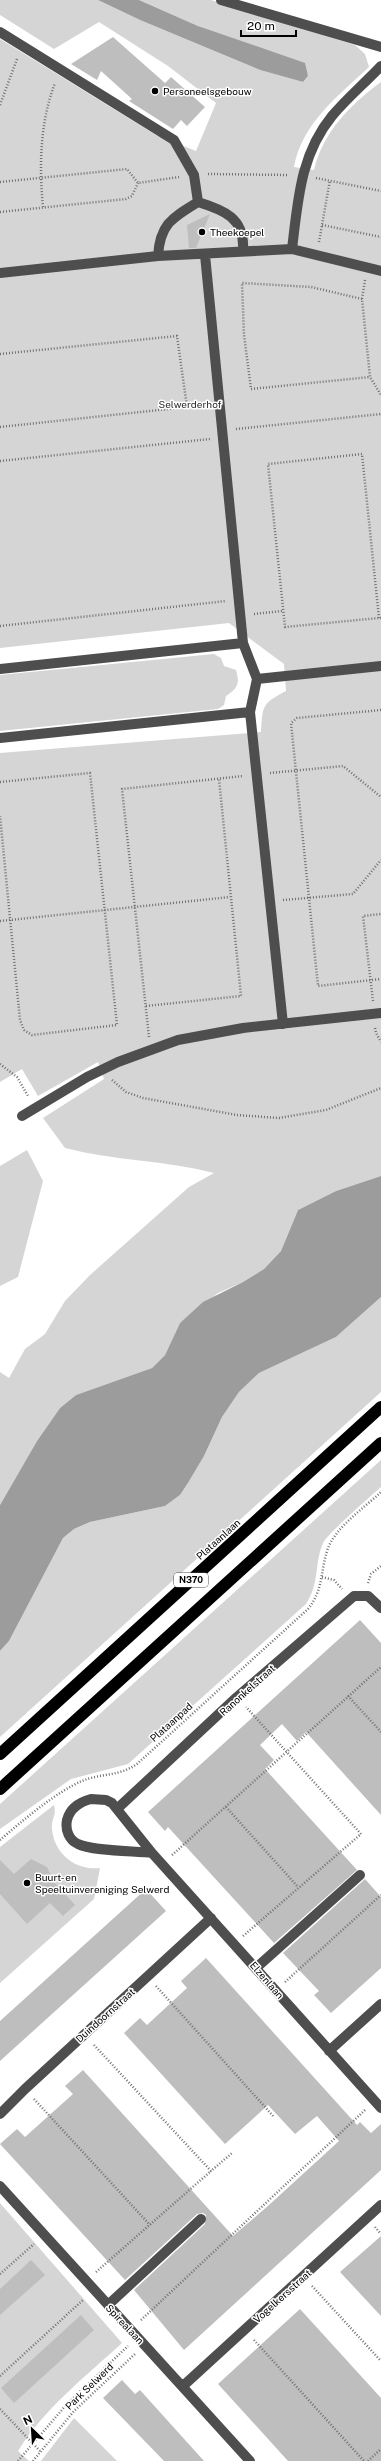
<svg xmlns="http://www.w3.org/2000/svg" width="381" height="2461" font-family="'Public Sans',sans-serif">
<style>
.green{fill:#d5d5d5}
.water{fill:#9c9c9c}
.building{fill:#bebebe}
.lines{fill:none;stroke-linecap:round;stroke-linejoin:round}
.path{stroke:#707070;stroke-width:2.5;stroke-dasharray:1 2;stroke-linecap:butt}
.minor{stroke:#4e4e4e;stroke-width:10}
.highway{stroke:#000;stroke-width:12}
.poi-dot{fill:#000;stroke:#fff;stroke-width:1.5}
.labels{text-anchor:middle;stroke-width:3;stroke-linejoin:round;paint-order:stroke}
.shield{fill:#fff;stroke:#4c4c4c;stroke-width:1}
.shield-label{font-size:9px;font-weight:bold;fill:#000}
.poi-label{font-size:10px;fill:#000;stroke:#fff;text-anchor:start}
.park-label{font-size:10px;fill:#2c2c2c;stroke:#fff}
.street-label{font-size:10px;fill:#000;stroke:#fff}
</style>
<rect width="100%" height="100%" fill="#fff"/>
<path class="green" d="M0,0H98L140,20L260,70L303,82L308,76L305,68L198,26L139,0H211L355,45L365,54L369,67C338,96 302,123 294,167L314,170C323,132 350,105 381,82V1176L336,1191L298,1210L281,1251L264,1269L243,1282L218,1293L180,1323L165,1355L152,1368L76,1395L60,1408L37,1441L0,1505V1372L9,1378L25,1349L45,1334L65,1301L90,1275L189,1187L214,1173C165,1160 114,1161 65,1148L43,1118L104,1079L98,1062L38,1096L22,1069L0,1082V753L261,732C263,706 261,704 286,691L284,664L229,623L0,648V39L156,135L196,151L216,103L168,66L99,22L54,49L0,15Z
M214,654L221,658L224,666L236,670C240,684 238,688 226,696L224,705L218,709L0,731V675Z
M27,1150L43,1181L18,1277L0,1286V1166Z
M381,1297V1392L0,1737V1651L9,1641L63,1538L74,1529L90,1522L165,1506L180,1495L188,1483L204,1456L222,1417L239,1392L259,1373L336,1337Z
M381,1460V1487C370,1497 328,1533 323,1543C314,1564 320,1583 306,1604L128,1764L71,1779L0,1829V1804Z
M54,1805C57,1816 51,1818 52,1829C54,1853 75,1871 100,1868L94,1899L0,1983V1847Z
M0,2203L122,2343C86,2376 44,2409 18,2451L29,2461H0Z
M74,2418L117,2461H41Z"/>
<path class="water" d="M98,0H139L198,26L305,63L308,76L303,82L260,70L140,20Z
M381,1176V1297L336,1337L259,1373L239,1392L222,1417L204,1456L188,1483L180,1495L165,1506L90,1522L74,1529L63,1538L9,1641L0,1651V1505L37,1441L60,1408L76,1395L152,1368L165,1355L180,1323L203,1302L243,1282L264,1269L281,1251L298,1210L336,1191Z"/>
<path class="building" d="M113,37L165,83L171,77L205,107L187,126L181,120L173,129L129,101L132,99L101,71L97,80L71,64Z
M210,214L196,248H189L187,225Z
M360,1620L381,1643V1815L306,1732L297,1741L282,1724L260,1745L274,1760L265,1769L357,1870L274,1943L168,1827L165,1831L148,1812Z
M31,1859L47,1867L54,1882L75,1905L63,1916L50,1903L27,1924L0,1894V1860L14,1874Z
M365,1879L381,1897V1968L331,2013L314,1995L319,1991L283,1953Z
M146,1889L166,1911L0,2061V2021Z
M206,1958L357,2125L360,2122L371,2133L381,2124V2170L184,2350L134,2290L205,2224L206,2215L203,2213L197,2214L125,2280L0,2144L17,2129L25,2137L73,2094L65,2086L83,2070L233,2236L269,2205L339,2141L317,2116L295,2134L268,2105L225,2144L124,2033L140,2018L147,2025L187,1988L181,1981Z
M381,2236V2316L340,2272Z
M31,2260L45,2275L0,2315V2289Z
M300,2309L381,2398V2461H288L218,2384Z
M81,2315L94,2330L14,2403L1,2388Z
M122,2380L135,2394L140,2390L204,2461H164L103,2398Z"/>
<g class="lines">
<path class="path" d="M0,105L17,59
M208,174L289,175
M316,178L381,191
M0,182L127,169L138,183L179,177
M43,207C39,166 40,122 55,83
M0,212L126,199L132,196L138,183
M322,225L381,237
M319,242L330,180
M365,280L362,299L370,377L381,395
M362,299L311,287L242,283L244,335L251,389L370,377
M0,354L177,336L187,407
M0,427L206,405
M236,429L381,414
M0,461L210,439
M254,614L282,611
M379,618L362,454L268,464L285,627L379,618H381
M0,626L226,601
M381,710L297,718L291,723L318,986L381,979
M270,773L343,766L381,797
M0,782L90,773L117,1025L32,1035L24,1030L20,1020L0,816
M283,900L353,894L381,860
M0,921L230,897
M373,1001L363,916L381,914
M146,1006L241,996L219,779
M375,1028L376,1033L381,1042
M149,1037L122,789L243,776
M0,1064L17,1077L28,1096
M112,1080L126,1092L143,1098L237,1115L279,1118L326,1110L381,1088
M322,1577L334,1580L342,1589
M368,1583L371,1574L381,1566
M348,1696L381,1732
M226,1807L298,1887
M0,1840C22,1821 56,1792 82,1781C101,1773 118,1777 137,1764L308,1609C324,1589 320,1571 328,1548C337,1526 364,1508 381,1492
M172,1855L381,1667
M243,1936L361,1834L246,1707
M285,1982L381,1895
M156,1986L274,2117
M94,2045L211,2171L232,2153
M34,2099L150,2225
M375,2227L381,2234
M96,2272L211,2171
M0,2274L34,2244
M312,2286L381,2361
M141,2320L365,2110
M254,2340L364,2461
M0,2376L84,2299
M0,2409L40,2451
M18,2461L67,2404L128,2346
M33,2461L74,2411L135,2354
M368,2461L381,2449"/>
<path class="minor" d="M221,0L381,47
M0,32L174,140L194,175L198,202C172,218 160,224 158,256
M198,202C224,210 245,218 243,250
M292,249C298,201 300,155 332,116C347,98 365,83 381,66
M205,255L243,643
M0,273L158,256L292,249L381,271
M0,669L243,643L257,679L250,712L0,738
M257,679L381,666
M250,712L283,1024
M22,1116L87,1077L118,1062L178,1040L243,1028L381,1013
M91,1799L106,1800L112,1803L152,1853C135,1851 91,1851 78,1844C69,1840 65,1830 67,1820C70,1808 80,1802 91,1799Z
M118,1808L237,1697L354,1596H368L381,1608
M152,1853L381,2108
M256,1968L360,1875
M329,2051L381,2004
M0,2114L25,2089L211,1918
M0,2186L250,2461
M108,2305L201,2219
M183,2386L381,2205"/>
<path class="highway" d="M0,1754L381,1407
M0,1789L381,1443"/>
</g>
<g class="poi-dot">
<circle cx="155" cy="91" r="4"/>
<circle cx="202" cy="232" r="4"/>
<circle cx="27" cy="1883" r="4"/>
</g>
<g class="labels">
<rect class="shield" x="174" y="1573" width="34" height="14" rx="3"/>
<g class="shield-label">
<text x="191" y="1583">N370</text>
</g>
<g class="poi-label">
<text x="163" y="95">Personeelsgebouw</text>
<text x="210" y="236">Theekoepel</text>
<text x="35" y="1881">Buurt- en<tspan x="35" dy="12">Speeltuinvereniging Selwerd</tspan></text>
</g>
<g class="park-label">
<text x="190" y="408">Selwerderhof</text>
</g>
<g class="street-label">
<text transform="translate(218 1539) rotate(-42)" y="4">Plataanlaan</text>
<text transform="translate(247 1690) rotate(-42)" y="4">Ranonkelstraat</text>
<text transform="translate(171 1722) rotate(-42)" y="4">Plataanpad</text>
<text transform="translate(267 1980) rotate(49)" y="4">Elzenlaan</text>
<text transform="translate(105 2015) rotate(-42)" y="4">Duindoornstraat</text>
<text transform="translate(282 2296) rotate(-42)" y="4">Vogelkersstraat</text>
<text transform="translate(125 2324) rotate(47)" y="4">Spirealaan</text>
<text transform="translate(89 2386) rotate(-44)" y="4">Park Selwerd</text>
</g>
</g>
<g transform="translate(32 2429) rotate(335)" stroke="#ffffff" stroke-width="3" paint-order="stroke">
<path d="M0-3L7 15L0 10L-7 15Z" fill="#000000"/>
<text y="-6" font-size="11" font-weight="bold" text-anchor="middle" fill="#000000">N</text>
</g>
<path d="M241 30v6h55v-6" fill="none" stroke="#000000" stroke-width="2"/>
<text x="247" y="30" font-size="12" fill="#000000" stroke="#ffffff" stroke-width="3" paint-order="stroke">20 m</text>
</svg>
